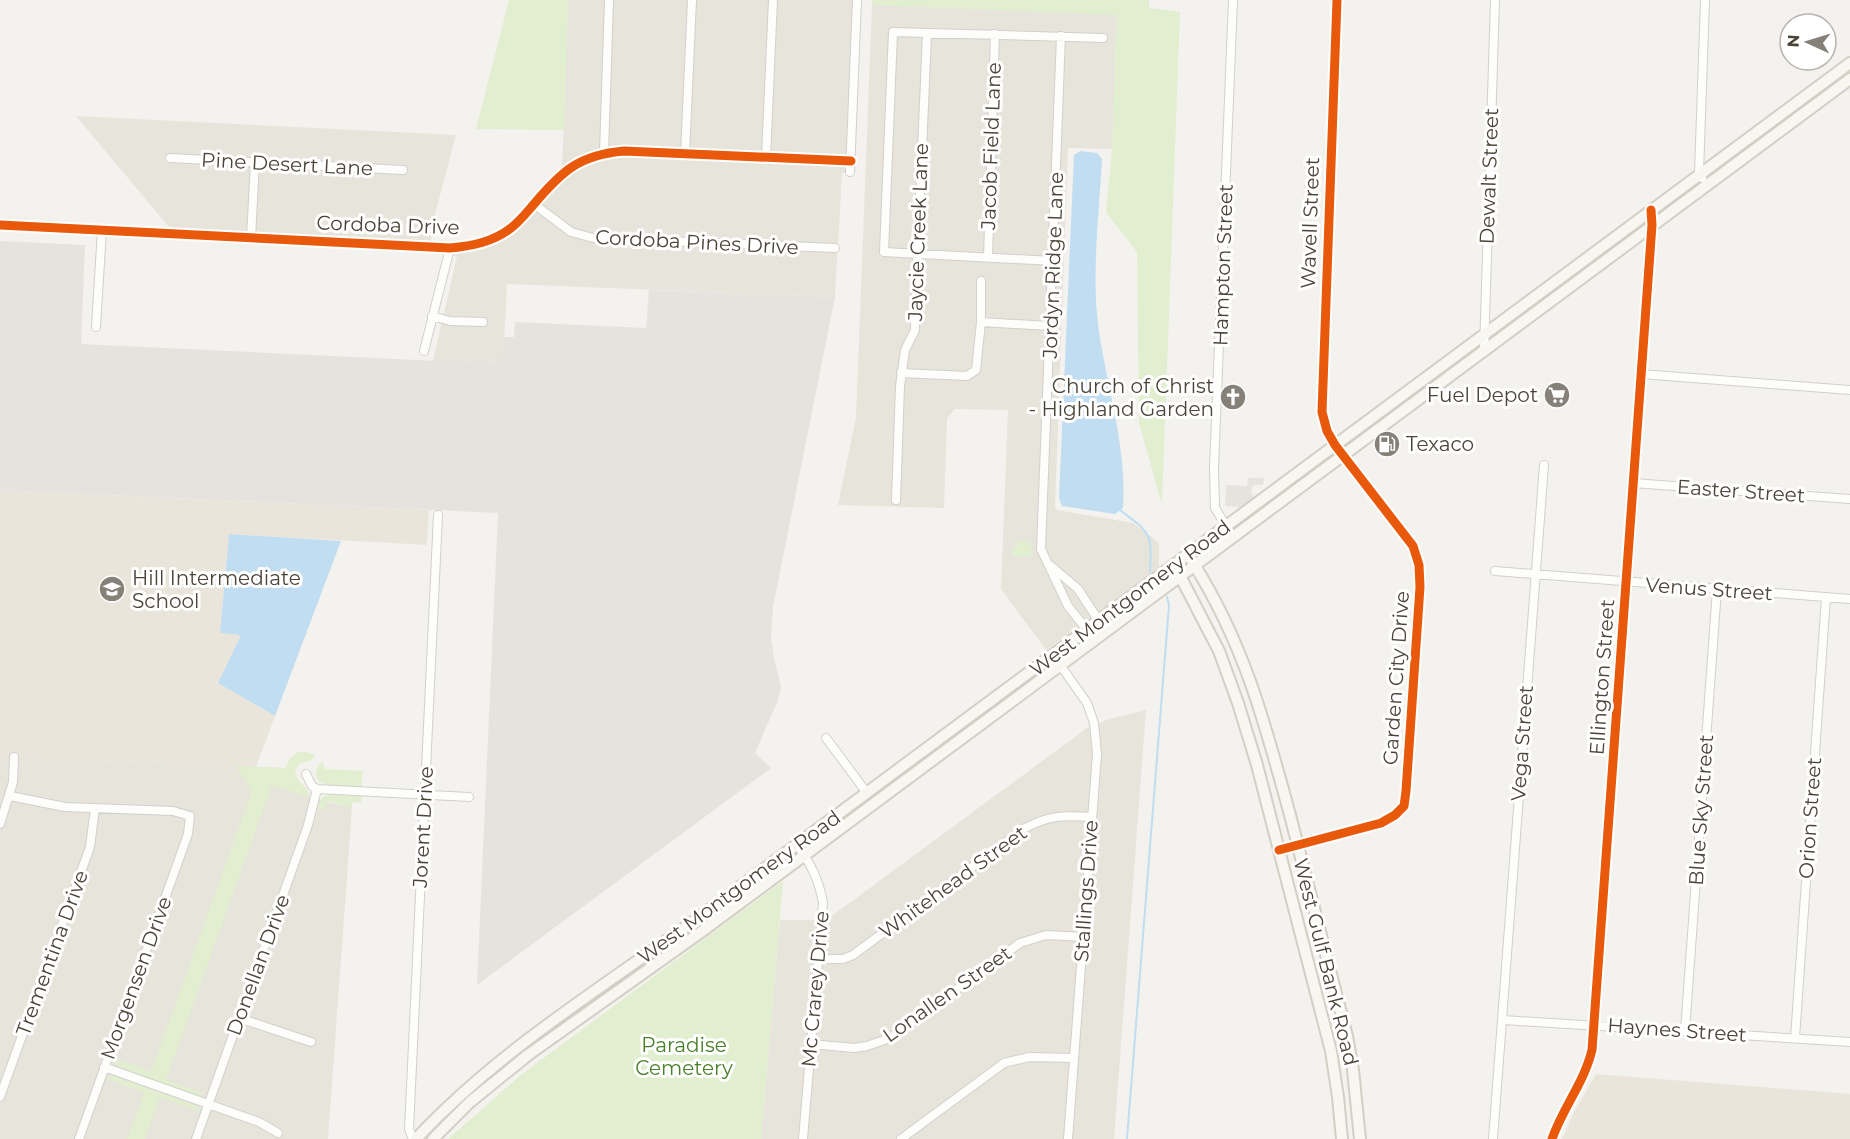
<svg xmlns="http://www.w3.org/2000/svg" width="1850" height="1139" font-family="Montserrat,sans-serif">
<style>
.residential{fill:#e7e4dc}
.education{fill:#eae5da}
.green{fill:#e1eecf}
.parking{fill:#e6e3df}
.water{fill:#c0ddf1}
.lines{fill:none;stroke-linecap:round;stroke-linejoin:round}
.stream{stroke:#c0ddf1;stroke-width:2}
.minor-casing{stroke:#d2d0cb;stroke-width:10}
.secondary-casing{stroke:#d3cfc5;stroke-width:14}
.minor{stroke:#fdfdfc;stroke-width:8}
.secondary{stroke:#f7f6f1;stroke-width:10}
.cycleway-casing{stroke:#fff;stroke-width:13}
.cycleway{stroke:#e8590c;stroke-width:9}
.labels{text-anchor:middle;stroke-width:6;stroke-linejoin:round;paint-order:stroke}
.street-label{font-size:20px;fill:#4b4439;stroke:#fff}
.poi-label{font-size:20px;fill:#4b4439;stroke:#fff;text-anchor:end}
.park-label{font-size:20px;fill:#4a7f2a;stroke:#fff}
</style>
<rect width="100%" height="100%" fill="#f4f2ee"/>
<path class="residential" d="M568,0H861L854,172L842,173L835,297L507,284L503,364L433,361L457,256L435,252L179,239L76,116L456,135L433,222L431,243L453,244L468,242L499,230L514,219L545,184L562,168Z
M872,5L1117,14L1112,149L1070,148L1068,149L1055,508L1057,510L1133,523L1159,543V568L1046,650L1001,589L1008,410L955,409L947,418L944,508L838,505L856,417Z
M1146,710L1114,1139H761L780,920H815L829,918L1087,728L1109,719Z
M0,756L285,768L310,798L352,807L328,1139H0Z"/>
<path class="education" d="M0,490L429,510L427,545L229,534L220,633L241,635L218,683L275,716L256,767L0,756Z
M1596,1074L1850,1094V1139H1562L1574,1112Z"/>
<path class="green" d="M509,0H568L564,130L476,129Z
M872,0H1149V8L1180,12L1162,505L1139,423L1137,252L1106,212L1112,149L1117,15L872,5Z
M1019,541H1028L1031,544L1032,556H1013L1012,550Z
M298,752H307L315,755L312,760L299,764L295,772C297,783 309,787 310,798L272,785L166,1080L205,1094L197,1096L117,1067L112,1058L151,1072L252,791L236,766L285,768L290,759Z
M322,761L325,769L363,771L361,788C346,788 299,789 322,761Z
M329,795L362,796L361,803L352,802V807L327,801L324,810L318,808C320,800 321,796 329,795Z
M783,881L761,1139H448L522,1074Z
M109,1076H114L194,1105L198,1107L200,1112L160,1097L145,1139H127L144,1093L105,1078Z"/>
<path class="parking" d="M0,241L85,245L81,344L502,364L504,337H514L515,322L646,328L649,290L835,297L773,607L771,638L774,658L781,687L778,700L755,753L771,768L477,985L498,513L0,490Z
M1248,478H1264L1263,485H1253L1251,493L1254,497L1243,507L1225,506L1226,485L1247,486Z"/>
<path class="water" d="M1081,151L1097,153L1102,159C1099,217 1091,275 1099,332C1108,391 1127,449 1123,508L1115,514L1062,506L1059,498L1074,155Z
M229,534L341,541L275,716L218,683L241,635L220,633Z"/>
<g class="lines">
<path class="stream" d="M1120,510C1151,534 1152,531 1150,572
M1127,1139L1169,605L1167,597"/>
<defs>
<path id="minor" d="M1061,36L1041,549L1068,606L1087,630
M604,153L609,0
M685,154L692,0
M766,157L773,0
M170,158L403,170
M850,172L857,0
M1702,178L1699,173L1705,0
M534,204L571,232L593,238L835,248
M0,225L450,248C472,246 493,242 511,228C520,221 527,212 534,204C562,171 579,155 624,151L851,161
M251,237L255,163
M988,257L995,34
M1053,261L884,252L893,32L1103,38
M432,316L450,321L483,322
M981,322L1050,326
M96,327L102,230
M424,351L450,248
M1484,351L1495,0
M901,373L967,376L976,370L981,322V281
M1641,374L1850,390
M1633,483L1850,499
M896,500L900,386L905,350L915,330V318L927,33
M1226,526L1215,508L1214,468L1233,0
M1051,566L1078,589L1099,621
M1495,571L1850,599
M1053,655L1087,703L1094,723L1097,754L1068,1139
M826,738L867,793
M306,774L312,786L317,789L469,797
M10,796L65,807L173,811L190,816L188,834L79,1139
M0,824L13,782L14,757
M797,845C811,864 819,880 823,903L803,1139
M1279,850L1381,823L1395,815L1404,806L1406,791L1420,587L1419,565L1413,546L1335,445L1327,431L1322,412L1337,0
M819,959H843L853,955L1025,828C1050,815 1064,815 1092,817
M239,1018L311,1042
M1503,1020L1850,1042
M1685,1031L1717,589
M1795,1038L1826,597
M810,1044L854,1048L867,1046L890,1038L1020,943L1046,935L1083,937
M104,1067L259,1122L278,1133
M0,1097L90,847L95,808
M196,1139L308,825L317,789
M413,1139L409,1129L438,515
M901,1139L1004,1063L1029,1057L1074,1058
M1493,1139L1544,465
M1552,1139C1563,1107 1584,1083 1592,1050L1652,225L1651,210"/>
<path id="secondary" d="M1192,561C1244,643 1265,723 1290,815C1309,888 1328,962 1347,1036L1353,1070L1360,1139
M1178,572L1219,651L1238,703L1257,765L1331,1051L1338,1097L1342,1139
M416,1139C496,1053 598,990 694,921L1850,63
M433,1139L470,1102L528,1055L701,932L1850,79"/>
</defs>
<use href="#minor" class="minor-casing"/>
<use href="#secondary" class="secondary-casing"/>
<use href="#minor" class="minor"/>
<use href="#secondary" class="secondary"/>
<defs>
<path id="cycleway" d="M0,225L450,248C472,246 493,242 511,228C520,221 527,212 534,204C562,171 579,155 624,151L851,161
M1279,850L1381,823L1395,815L1404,806L1406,791L1420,587L1419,565L1413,546L1335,445L1327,431L1322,412L1337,0
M1552,1139C1563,1107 1584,1083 1592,1050L1652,225L1651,210"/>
</defs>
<use href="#cycleway" class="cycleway-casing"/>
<use href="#cycleway" class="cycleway"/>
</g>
<defs>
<symbol id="supermarket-disc" viewBox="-11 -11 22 22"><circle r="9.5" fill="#868178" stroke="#fff"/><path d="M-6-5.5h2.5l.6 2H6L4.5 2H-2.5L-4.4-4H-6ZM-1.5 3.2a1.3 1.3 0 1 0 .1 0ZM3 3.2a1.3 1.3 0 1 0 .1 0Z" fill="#fff"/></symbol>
<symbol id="church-disc" viewBox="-11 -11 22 22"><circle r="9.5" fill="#868178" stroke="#fff"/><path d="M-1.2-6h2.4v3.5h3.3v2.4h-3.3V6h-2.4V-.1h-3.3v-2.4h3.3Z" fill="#fff"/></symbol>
<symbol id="fuel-disc" viewBox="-11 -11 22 22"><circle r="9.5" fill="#868178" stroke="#fff"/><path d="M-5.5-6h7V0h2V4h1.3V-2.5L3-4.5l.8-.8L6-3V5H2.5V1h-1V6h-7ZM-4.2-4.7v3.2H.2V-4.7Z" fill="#fff"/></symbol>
<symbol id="school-disc" viewBox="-11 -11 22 22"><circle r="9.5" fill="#868178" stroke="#fff"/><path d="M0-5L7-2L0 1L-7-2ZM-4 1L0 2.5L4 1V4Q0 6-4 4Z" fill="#fff"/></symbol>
</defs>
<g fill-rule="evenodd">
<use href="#supermarket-disc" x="1542" y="380" width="30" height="30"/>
<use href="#church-disc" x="1218" y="382" width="30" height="30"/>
<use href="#fuel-disc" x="1372" y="429" width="30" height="30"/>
<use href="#school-disc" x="97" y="574" width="30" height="30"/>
</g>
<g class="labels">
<g class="street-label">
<text transform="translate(991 146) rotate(-88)" y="7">Jacob Field Lane</text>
<text transform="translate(287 164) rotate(3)" y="7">Pine Desert Lane</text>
<text transform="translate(1489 176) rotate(-88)" y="7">Dewalt Street</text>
<text transform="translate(1310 223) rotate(-88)" y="7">Wavell Street</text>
<text transform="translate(388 225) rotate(2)" y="7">Cordoba Drive</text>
<text transform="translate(918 232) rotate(-88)" y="7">Jaycie Creek Lane</text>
<text transform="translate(697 242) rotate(3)" y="7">Cordoba Pines Drive</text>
<text transform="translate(1053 265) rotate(-88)" y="7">Jordyn Ridge Lane</text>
<text transform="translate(1223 265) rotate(-88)" y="7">Hampton Street</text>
<text transform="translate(1741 491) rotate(4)" y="7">Easter Street</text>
<text transform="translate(1709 589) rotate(4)" y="7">Venus Street</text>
<text transform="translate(1130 598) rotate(-37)" y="7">West Montgomery Road</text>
<text transform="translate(1602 677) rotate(-86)" y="7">Ellington Street</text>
<text transform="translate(1396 678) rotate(-86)" y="7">Garden City Drive</text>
<text transform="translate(1522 743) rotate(-86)" y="7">Vega Street</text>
<text transform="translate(1701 810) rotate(-86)" y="7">Blue Sky Street</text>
<text transform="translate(1810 818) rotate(-86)" y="7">Orion Street</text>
<text transform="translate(423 827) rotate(-87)" y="7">Jorent Drive</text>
<text transform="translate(953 882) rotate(-36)" y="7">Whitehead Street</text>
<text transform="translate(739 887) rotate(-36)" y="7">West Montgomery Road</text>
<text transform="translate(1086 891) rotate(-86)" y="7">Stallings Drive</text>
<text transform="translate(52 953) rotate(-70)" y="7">Trementina Drive</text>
<text transform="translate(1326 962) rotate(76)" y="7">West Gulf Bank Road</text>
<text transform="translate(258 965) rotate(-70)" y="7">Donellan Drive</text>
<text transform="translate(136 978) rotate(-70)" y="7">Morgensen Drive</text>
<text transform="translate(815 989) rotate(-85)" y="7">Mc Crarey Drive</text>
<text transform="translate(947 994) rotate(-35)" y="7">Lonallen Street</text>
<text transform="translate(1677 1030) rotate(4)" y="7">Haynes Street</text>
</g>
<g class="poi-label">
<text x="1214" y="393">Church of Christ<tspan x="1214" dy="23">- Highland Garden</tspan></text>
<text x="1538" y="402">Fuel Depot</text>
<text x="1406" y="451" text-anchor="start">Texaco</text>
<text x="132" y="585" text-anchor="start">Hill Intermediate<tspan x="132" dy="23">School</tspan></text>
</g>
<g class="park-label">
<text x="684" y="1052">Paradise<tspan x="684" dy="23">Cemetery</tspan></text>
</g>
</g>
<g transform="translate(1808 42) rotate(274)"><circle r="28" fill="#ffffff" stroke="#b7b4b0" stroke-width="1.5"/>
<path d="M0-4.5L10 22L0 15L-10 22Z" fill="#868178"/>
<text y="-9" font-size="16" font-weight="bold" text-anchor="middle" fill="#4b4439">N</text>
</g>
</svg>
